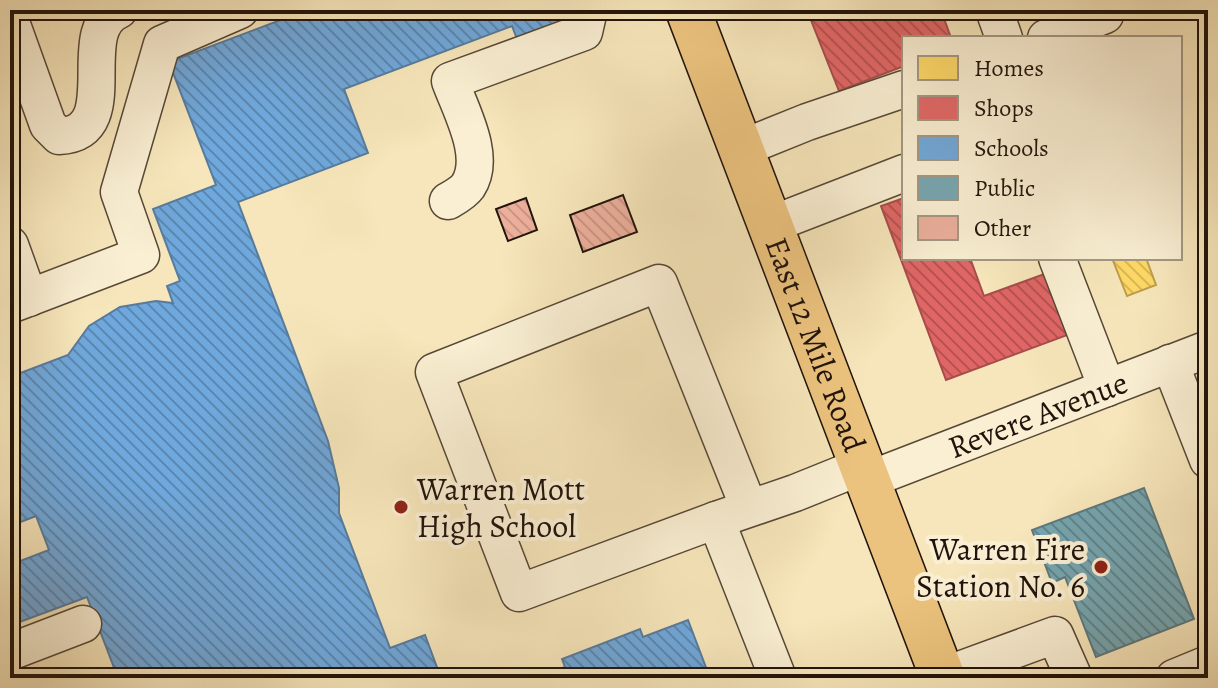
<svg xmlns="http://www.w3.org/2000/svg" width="1218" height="688" font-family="Alegreya,serif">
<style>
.homes{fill:url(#homes-back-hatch);stroke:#bc9e4b;stroke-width:2}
.shops{fill:url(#shops-back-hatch);stroke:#a64d4b;stroke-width:2}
.schools{fill:url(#schools-back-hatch);stroke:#577b9d;stroke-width:2}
.public{fill:url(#public-back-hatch);stroke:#5c797e;stroke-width:2}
.building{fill:url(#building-back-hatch);stroke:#20130b;stroke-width:2}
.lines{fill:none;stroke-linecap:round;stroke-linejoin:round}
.minor-casing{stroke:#564837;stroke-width:39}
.major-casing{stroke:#20130b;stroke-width:47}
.minor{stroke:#faefd3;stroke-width:36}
.major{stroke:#ecc37e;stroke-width:44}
.poi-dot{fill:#8f2418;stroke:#faefd3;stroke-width:3}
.labels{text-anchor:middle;stroke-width:8;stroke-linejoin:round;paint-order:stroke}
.street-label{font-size:32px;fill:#20130b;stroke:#faefd3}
.poi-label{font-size:32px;fill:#20130b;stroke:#faefd3;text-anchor:start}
</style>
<defs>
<pattern id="homes-back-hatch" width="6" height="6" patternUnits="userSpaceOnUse" patternTransform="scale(2)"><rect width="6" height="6" fill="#ffd966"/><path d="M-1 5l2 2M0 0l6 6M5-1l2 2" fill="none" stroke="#dab957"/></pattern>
<pattern id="shops-back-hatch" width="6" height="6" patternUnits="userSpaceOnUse" patternTransform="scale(2)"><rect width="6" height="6" fill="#e06666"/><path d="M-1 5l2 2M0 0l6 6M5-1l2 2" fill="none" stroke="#b55352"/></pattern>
<pattern id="schools-back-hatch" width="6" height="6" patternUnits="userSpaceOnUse" patternTransform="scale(2)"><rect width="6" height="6" fill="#6fa8dc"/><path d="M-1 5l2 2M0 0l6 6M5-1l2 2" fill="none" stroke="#5b88b1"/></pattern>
<pattern id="public-back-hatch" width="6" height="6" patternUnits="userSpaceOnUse" patternTransform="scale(2)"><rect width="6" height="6" fill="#76a5af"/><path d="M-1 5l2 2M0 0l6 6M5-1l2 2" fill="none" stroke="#60858d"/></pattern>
<pattern id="building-back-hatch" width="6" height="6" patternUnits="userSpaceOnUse" patternTransform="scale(2)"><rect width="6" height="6" fill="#ecaf9c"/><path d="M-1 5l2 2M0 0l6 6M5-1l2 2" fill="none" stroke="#ca9685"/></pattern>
</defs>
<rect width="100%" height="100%" fill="#f7e6bb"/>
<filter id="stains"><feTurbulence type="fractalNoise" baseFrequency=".0025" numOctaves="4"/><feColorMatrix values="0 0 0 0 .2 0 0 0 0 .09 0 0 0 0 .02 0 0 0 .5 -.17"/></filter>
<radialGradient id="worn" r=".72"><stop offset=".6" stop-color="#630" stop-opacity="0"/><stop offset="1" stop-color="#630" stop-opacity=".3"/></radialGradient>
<path class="homes" d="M1112,258H1146L1156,285L1127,296Z"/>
<path class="shops" d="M807,10H941L951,38H904V66L839,91Z
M904,198V258H970L984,296L1047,273L1070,334L946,380L881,206Z"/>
<path class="schools" d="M307,10H556L566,35L522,52L512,26L344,89L368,153L238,202L328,441L339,488V513L390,648L425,635L441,678H118L87,597L17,623L10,604V565L49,550L36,516L10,526V377L68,355L89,326L120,307L156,301L173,303L167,286L180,281L153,209L216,185L169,62Z
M688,620L710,678H535L565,667L562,659L640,629L643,637Z"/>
<path class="public" d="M1144,488L1194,619L1096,657L1065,577L1052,583L1032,530Z"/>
<path class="building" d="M623,195L637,232L583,252L570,215Z
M526,198L537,230L508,241L496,209Z"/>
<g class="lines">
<defs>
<g id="minor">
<path d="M994,10L1004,38"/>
<path d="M10,19L48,125L59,136C128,133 70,30 119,10"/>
<path d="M1046,38L1105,15L1103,10"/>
<path d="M740,149L807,122L904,89"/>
<path d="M448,201C455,197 463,193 468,186C487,157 461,111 450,81L584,32L589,10"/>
<path d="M770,225L904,173"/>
<path d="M10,245L29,298"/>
<path d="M1057,258L1107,388"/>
<path d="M10,305L141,255L119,192L162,44L240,10"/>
<path d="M1170,363L1208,460"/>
<path id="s1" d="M868,480L1208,349"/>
<path d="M716,520L519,593L434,372L659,283L749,508"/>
<path d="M10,652L83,624"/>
<path d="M943,676L1055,635L1074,678"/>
<path d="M778,678L716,520L795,493L862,466"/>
<path d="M1174,678L1208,664"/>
</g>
<g id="major">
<path id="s2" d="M688,10L943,678"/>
</g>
</defs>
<use href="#minor" class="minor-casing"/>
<use href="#major" class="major-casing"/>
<use href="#minor" class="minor"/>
<use href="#major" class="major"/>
</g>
<g class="poi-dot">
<circle cx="401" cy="507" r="8"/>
<circle cx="1101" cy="567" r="8"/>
</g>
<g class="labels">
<g class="street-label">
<text dy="11" stroke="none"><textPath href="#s2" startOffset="358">East 12 Mile Road</textPath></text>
<text dy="11" stroke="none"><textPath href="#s1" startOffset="182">Revere Avenue</textPath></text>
</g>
<g class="poi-label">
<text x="417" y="500">Warren Mott<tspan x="417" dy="37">High School</tspan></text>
<text x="1085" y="560" text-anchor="end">Warren Fire<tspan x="1085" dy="37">Station No. 6</tspan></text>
</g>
</g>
<rect width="1218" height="688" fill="none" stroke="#f7e6bb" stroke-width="40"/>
<rect x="12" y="12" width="1194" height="664" fill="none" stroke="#20130b" stroke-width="4"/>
<rect x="20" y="20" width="1178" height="648" fill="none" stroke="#20130b" stroke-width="2"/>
<rect x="902" y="36" width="280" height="224" fill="#faefd3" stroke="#a39783" stroke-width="2"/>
<rect x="918" y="56" width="40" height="24" fill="#ffd966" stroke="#a39783" stroke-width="2"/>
<text x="974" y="76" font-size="24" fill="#20130b">Homes</text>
<rect x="918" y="96" width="40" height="24" fill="#e06666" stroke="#a39783" stroke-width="2"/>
<text x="974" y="116" font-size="24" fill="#20130b">Shops</text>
<rect x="918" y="136" width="40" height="24" fill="#6fa8dc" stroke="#a39783" stroke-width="2"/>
<text x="974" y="156" font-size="24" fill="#20130b">Schools</text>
<rect x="918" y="176" width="40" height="24" fill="#76a5af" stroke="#a39783" stroke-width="2"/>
<text x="974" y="196" font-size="24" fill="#20130b">Public</text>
<rect x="918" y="216" width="40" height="24" fill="#ecaf9c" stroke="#a39783" stroke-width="2"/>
<text x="974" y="236" font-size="24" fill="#20130b">Other</text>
<rect width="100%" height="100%" filter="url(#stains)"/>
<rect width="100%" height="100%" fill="url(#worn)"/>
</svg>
